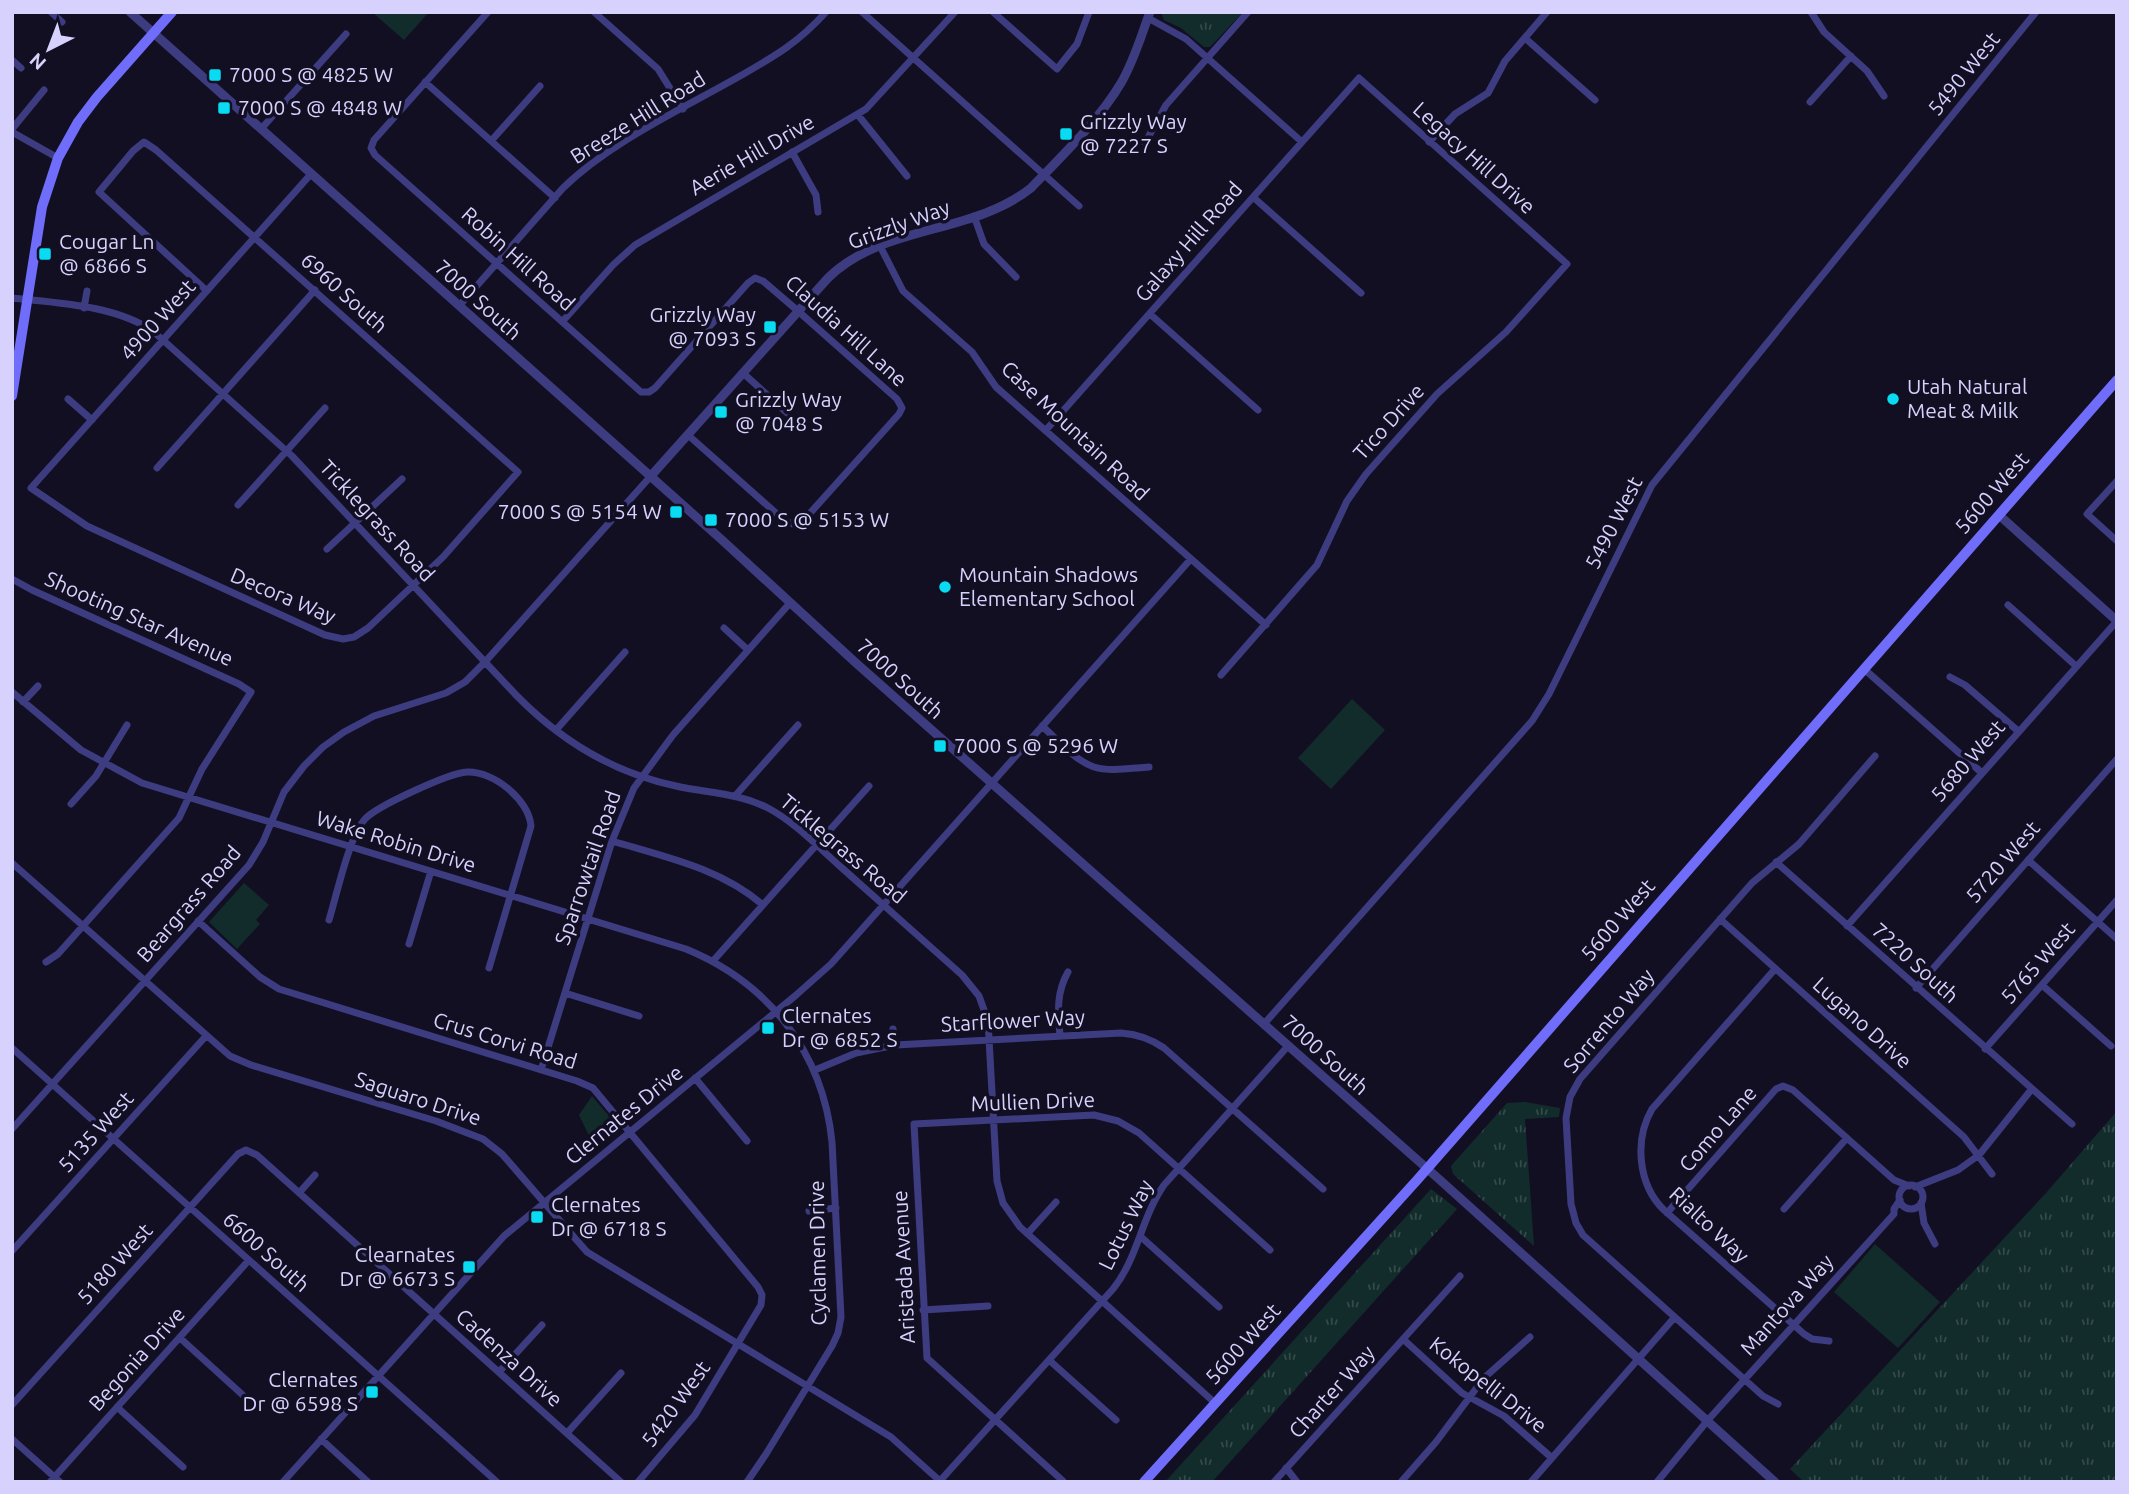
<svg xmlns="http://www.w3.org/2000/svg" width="2129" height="1494" font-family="Ubuntu,sans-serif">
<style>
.grass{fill:url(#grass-tufts)}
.park{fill:#122c2b}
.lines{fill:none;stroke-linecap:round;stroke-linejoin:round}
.minor{stroke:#3e3c80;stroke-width:7}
.tertiary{stroke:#3e3c80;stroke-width:9}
.secondary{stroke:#6f6df9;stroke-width:10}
.poi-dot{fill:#09dcf2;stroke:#120f23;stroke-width:2.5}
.labels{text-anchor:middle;stroke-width:7;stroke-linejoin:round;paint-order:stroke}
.street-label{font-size:21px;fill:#d7d2fd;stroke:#120f23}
.poi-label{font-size:21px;fill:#d7d2fd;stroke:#120f23;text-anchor:start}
</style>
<defs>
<pattern id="grass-tufts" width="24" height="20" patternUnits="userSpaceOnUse" patternTransform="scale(1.75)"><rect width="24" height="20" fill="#122c2b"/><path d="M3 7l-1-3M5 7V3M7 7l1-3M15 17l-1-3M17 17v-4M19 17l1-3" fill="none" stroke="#344a4b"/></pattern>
</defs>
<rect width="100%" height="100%" fill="#120f23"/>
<path class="grass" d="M1161,12H1243L1210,47H1204L1181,28L1164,20Z
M1525,1102L1560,1108L1559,1117L1525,1119L1534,1246L1453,1174L1451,1166L1507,1103Z
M2117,1111V1482H1804L1790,1469L2046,1193Z
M1431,1189L1457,1209L1212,1482H1165Z"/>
<path class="park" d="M372,12H429L404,40Z
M1352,699L1385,730L1331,789L1298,758Z
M244,883L269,905L256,920L260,924L237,949L209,922Z
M592,1096L619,1128L596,1150L579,1115Z
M1875,1244L1940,1302L1898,1348L1834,1292Z"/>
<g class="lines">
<path class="minor" d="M51,12L62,22
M488,12L374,140L371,148L375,155L641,392H649L655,388L748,283L755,278L763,281L798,311L897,399L902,408L899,414L803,521L797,525L786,522L688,435
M594,12L658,69L683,109
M862,12L1079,206
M993,12L1057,69L1077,44L1089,12
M1811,12L1824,32L1867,71L1884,96
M1148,18L1186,39L1302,142
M1525,38L1595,100
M12,60L21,68
M425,82L555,198
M1810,102L1851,56
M858,115L907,176
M12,129L44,90
M261,129L346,34
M12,132L58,158
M491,141L540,86
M1429,142L1455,114L1488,93L1505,61L1547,12
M1145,143L1166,105L1248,12
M792,152L816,195L818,212
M1253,197L1361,293
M974,216L984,244L1016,277
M880,246L903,291L972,352L996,387L1266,625
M207,291L99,192L133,151L144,142L156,150C277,257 398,364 518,472L443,557L368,628L354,637L343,639L325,635L87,526L31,488C125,384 218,279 311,174
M12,298C57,303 116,305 154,332L292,456L516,695C560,740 614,773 676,786C707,793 739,793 768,808C796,823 819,848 842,868C882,904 922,939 962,975L979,996L988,1021L997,1181L1003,1203L1020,1227L1215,1403
M459,306L563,188C610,142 682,109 740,76C775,56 798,43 826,12
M84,308L87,291
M1150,314L1258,410
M562,322L613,265L635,245L866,109L955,12
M743,373L787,413
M68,399L92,420
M1046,430L1359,78L1567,264L1506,332L1437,394L1366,474L1347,501L1317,565L1221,675
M157,468L315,290
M2117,481L2087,514L2117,541
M238,505L325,408
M327,549L402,479
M12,579L32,590L239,684L251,692L202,769L179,818L58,954L46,962
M2008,605L2076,666
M724,628L748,650
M1864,669L1982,773
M1950,677L1965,685L2018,731
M12,692L81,750L142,783L686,949C769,983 823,1053 832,1142L841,1317L838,1333L832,1346L766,1454L747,1482
M23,702L38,686
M1042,726C1057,739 1074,760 1094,767C1110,772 1132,768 1149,767
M556,730L625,652
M735,796L798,725
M71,804L96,776L127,725
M612,841C665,857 720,868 763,905
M2028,860L2117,939
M1776,862L2072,1124
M12,863L230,1056L251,1065L436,1121L483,1139L502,1154L587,1252L891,1437L941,1482
M1720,919L1964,1137L1992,1174
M329,920C337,894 349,837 365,819C377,806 449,773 467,772C494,771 529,800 531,826L489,968
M198,921L260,977L279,989L577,1081L593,1088L758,1287L762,1295L761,1305L695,1415L638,1482
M1847,926L2117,621
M409,944L431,871
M713,961L869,786
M1775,969L1652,1109C1634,1140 1638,1185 1664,1210L1804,1334L1812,1339L1829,1341
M2042,985L2111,1046
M1916,988L2117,759
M565,993L639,1016
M1264,1024L1532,721L1549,694L1652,485L2036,12
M893,1029L895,1045
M1060,1036C1058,1012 1056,993 1068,972
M12,1048L497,1482
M1985,1049L2117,900
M541,1070L612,841L634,788L673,735L790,603
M815,1070L856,1053L895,1045L1121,1033C1137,1034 1151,1039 1164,1048L1323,1189
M695,1078L747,1141
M12,1129L249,865L263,842L284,792L304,766L323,747L344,732L374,716L446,693L465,682L485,662L650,477
M1899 1197a12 12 0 1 1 24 0a12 12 0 1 1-24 0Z
M1915,1187L1958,1170L1979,1155L2031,1090
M299,1193L315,1175
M1921,1203L1924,1223L1935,1244
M1784,1209L1847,1138
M809,1211L836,1208
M1667,1213L1776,1089L1783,1086L1793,1090L1894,1180L1909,1186
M1028,1233L1056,1202
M1140,1236L1219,1307
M12,1251L206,1036
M923,1310L988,1306
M180,1338L246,1398
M1403,1339L1462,1393L1504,1416L1552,1458
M1049,1360L1116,1420
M499,1372L542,1325
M1778,1404L1763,1396L1583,1235L1576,1223L1571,1204L1566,1118L1570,1097L1580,1079L1752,883L1799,844L1875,756
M12,1405L238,1154L246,1150L257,1155L621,1482
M117,1407L183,1467
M567,1433L621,1373
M12,1439L60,1482
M321,1439L368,1482
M1286,1468L1297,1482
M1063,1481L927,1358L914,1124L1094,1115L1118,1121L1139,1133L1270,1250
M50,1482L249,1260
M283,1482L504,1236L795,996L831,964L1190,560
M939,1482L1113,1289C1138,1258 1141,1218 1164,1185L1288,1046
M1274,1482L1460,1276
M1401,1482L1436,1442L1484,1378L1530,1337
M1531,1482L1674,1318
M1657,1482L1708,1420L1894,1214V1209L1900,1200"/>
<path class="tertiary" d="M130,12L722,540L856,663L1440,1180L1775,1482
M650,477L828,278C883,224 972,235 1031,188C1060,158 1100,119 1121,83C1134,61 1141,36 1150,12
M1999,515L2117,621"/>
<path class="secondary" d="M12,396L42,207L58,158L78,122L97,97L172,12
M1144,1482L1418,1179L2117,380"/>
</g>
<g class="poi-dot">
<rect x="208" y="68" width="14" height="14" rx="3.5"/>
<rect x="217" y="101" width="14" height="14" rx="3.5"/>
<rect x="1059" y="127" width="14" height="14" rx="3.5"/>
<rect x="38" y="247" width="14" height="14" rx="3.5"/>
<rect x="763" y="320" width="14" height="14" rx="3.5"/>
<circle cx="1893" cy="399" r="7"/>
<rect x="714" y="405" width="14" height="14" rx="3.5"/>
<rect x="669" y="505" width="14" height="14" rx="3.5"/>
<rect x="704" y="513" width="14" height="14" rx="3.5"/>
<circle cx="945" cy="587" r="7"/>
<rect x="933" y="739" width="14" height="14" rx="3.5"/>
<rect x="761" y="1021" width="14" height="14" rx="3.5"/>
<rect x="530" y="1210" width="14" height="14" rx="3.5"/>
<rect x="462" y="1260" width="14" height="14" rx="3.5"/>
<rect x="365" y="1385" width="14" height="14" rx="3.5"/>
</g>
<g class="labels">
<g class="street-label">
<text transform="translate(1964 74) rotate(-51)" y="7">5490 West</text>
<text transform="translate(638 118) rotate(-32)" y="7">Breeze Hill Road</text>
<text transform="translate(752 155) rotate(-30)" y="7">Aerie Hill Drive</text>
<text transform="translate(1474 158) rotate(42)" y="7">Legacy Hill Drive</text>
<text transform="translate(899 225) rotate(-20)" y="7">Grizzly Way</text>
<text transform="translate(1189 242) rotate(-49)" y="7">Galaxy Hill Road</text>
<text transform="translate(518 259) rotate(42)" y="7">Robin Hill Road</text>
<text transform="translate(344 293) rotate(42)" y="7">6960 South</text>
<text transform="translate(478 300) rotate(42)" y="7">7000 South</text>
<text transform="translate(158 320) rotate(-48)" y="7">4900 West</text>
<text transform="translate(846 331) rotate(42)" y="7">Claudia Hill Lane</text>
<text transform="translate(1389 422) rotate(-48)" y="7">Tico Drive</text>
<text transform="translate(1075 431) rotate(43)" y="7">Case Mountain Road</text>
<text transform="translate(1992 493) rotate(-49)" y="7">5600 West</text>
<text transform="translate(377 521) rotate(47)" y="7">Ticklegrass Road</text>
<text transform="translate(1614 523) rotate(-63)" y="7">5490 West</text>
<text transform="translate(283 596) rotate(23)" y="7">Decora Way</text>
<text transform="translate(139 619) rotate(24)" y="7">Shooting Star Avenue</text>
<text transform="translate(900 679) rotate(42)" y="7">7000 South</text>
<text transform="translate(1968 761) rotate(-49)" y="7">5680 West</text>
<text transform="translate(396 842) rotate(17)" y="7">Wake Robin Drive</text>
<text transform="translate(843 849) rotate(40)" y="7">Ticklegrass Road</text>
<text transform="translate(2003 862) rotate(-49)" y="7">5720 West</text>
<text transform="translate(588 868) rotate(-71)" y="7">Sparrowtail Road</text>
<text transform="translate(189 904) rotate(-49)" y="7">Beargrass Road</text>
<text transform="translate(1618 920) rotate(-49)" y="7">5600 West</text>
<text transform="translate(1915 963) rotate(42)" y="7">7220 South</text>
<text transform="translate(2038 963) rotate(-49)" y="7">5765 West</text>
<text transform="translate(1013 1021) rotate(-3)" y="7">Starflower Way</text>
<text transform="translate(1609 1021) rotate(-50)" y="7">Sorrento Way</text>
<text transform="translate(1862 1023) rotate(42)" y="7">Lugano Drive</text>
<text transform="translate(505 1041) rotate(17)" y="7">Crus Corvi Road</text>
<text transform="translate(1325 1055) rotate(42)" y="7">7000 South</text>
<text transform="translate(418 1099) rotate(18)" y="7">Saguaro Drive</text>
<text transform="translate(1033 1102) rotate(-2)" y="7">Mullien Drive</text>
<text transform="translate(624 1115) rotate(-39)" y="7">Clernates Drive</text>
<text transform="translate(1718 1129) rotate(-49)" y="7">Como Lane</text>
<text transform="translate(96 1132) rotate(-48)" y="7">5135 West</text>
<text transform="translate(1126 1225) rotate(-64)" y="7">Lotus Way</text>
<text transform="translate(1709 1225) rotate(43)" y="7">Rialto Way</text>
<text transform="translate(266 1252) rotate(42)" y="7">6600 South</text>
<text transform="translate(818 1253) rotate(-91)" y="7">Cyclamen Drive</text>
<text transform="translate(115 1264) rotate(-48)" y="7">5180 West</text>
<text transform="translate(904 1267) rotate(-93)" y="7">Aristada Avenue</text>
<text transform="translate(1787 1305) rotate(-48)" y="7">Mantova Way</text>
<text transform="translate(1243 1344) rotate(-48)" y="7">5600 West</text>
<text transform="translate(509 1358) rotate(42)" y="7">Cadenza Drive</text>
<text transform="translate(137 1359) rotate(-48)" y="7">Begonia Drive</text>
<text transform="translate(1488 1385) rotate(38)" y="7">Kokopelli Drive</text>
<text transform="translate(1332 1392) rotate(-48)" y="7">Charter Way</text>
<text transform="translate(676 1404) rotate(-54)" y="7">5420 West</text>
</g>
<g class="poi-label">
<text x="229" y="82">7000 S @ 4825 W</text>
<text x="238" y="115">7000 S @ 4848 W</text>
<text x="1080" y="129">Grizzly Way<tspan x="1080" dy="24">@ 7227 S</tspan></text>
<text x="59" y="249">Cougar Ln<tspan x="59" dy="24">@ 6866 S</tspan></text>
<text x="756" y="322" text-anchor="end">Grizzly Way<tspan x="756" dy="24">@ 7093 S</tspan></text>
<text x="1907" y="394">Utah Natural<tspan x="1907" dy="24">Meat &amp; Milk</tspan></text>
<text x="735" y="407">Grizzly Way<tspan x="735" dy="24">@ 7048 S</tspan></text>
<text x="662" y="519" text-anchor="end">7000 S @ 5154 W</text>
<text x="725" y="527">7000 S @ 5153 W</text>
<text x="959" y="582">Mountain Shadows<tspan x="959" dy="24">Elementary School</tspan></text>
<text x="954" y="753">7000 S @ 5296 W</text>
<text x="782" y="1023">Clernates<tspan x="782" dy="24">Dr @ 6852 S</tspan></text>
<text x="551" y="1212">Clernates<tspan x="551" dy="24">Dr @ 6718 S</tspan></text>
<text x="455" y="1262" text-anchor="end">Clearnates<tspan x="455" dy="24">Dr @ 6673 S</tspan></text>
<text x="358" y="1387" text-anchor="end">Clernates<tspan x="358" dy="24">Dr @ 6598 S</tspan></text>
</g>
</g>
<rect width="2129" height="1494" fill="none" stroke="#d7d2fd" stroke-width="28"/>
<g transform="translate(49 49) rotate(222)" stroke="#120f23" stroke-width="5" paint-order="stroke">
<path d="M0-5L12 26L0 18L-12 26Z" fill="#d7d2fd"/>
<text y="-10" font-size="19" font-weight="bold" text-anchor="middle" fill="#d7d2fd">N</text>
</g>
</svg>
